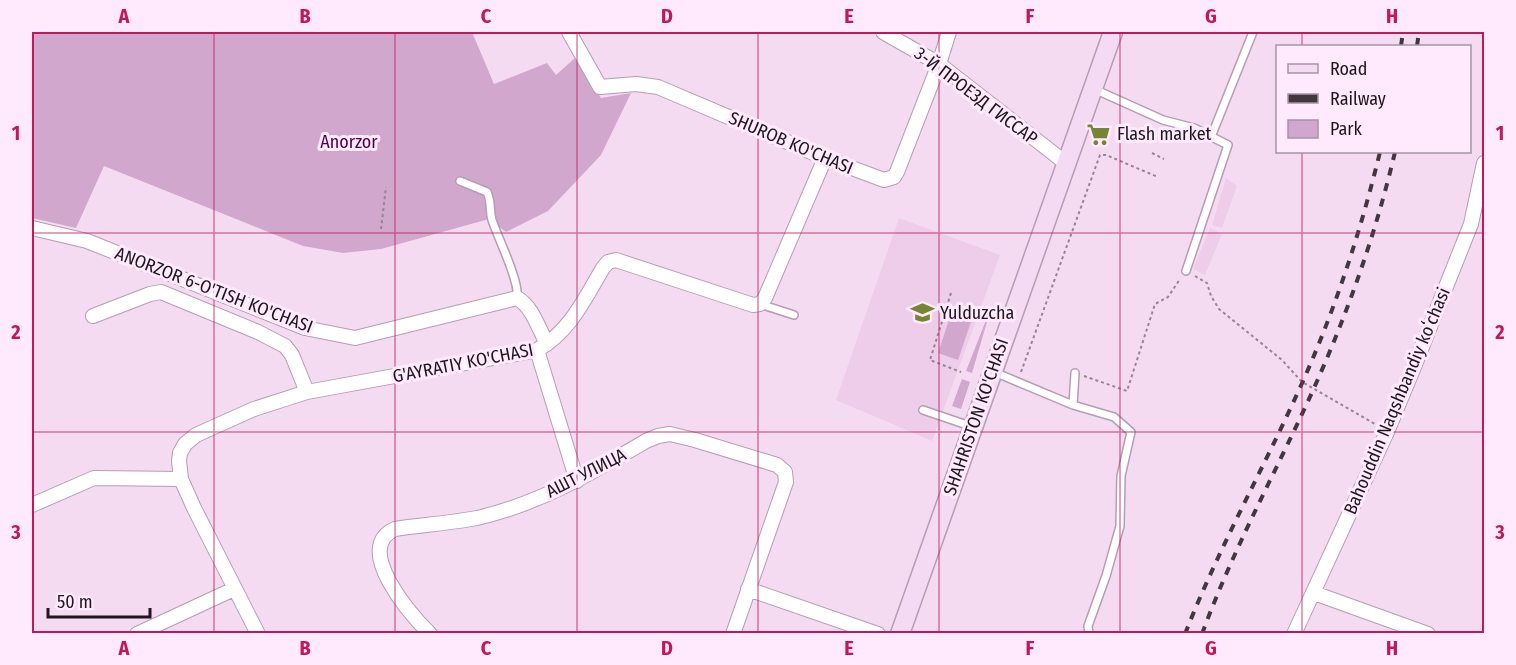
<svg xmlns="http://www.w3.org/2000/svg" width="1516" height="665" font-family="'Fira Sans Condensed',sans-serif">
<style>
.built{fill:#edcdea}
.green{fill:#d2a7ce}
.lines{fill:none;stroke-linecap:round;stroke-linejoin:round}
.service-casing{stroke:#b69db3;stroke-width:10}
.minor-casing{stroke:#b69db3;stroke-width:16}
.secondary-casing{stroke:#b69db3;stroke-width:21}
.path{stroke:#968494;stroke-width:2;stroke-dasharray:3 3;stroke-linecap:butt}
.service{stroke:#fff;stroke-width:7}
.minor{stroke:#fff;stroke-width:14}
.secondary{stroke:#f4daf2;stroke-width:18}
.rail{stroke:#423741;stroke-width:4;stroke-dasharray:8 8;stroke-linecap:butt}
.grid{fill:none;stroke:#c2185b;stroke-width:1.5;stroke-opacity:0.55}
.labels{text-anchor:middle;stroke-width:6;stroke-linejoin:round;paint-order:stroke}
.street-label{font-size:18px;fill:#1f161e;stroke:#ffeafd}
.poi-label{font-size:18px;fill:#1f161e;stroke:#ffeafd;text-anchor:start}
.park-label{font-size:18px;fill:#4b0049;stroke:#ffeafd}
.neatline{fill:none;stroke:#c2185b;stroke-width:2}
.grid-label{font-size:20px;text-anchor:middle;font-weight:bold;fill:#c2185b}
</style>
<rect width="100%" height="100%" fill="#f5dbf2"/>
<path class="built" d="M1226,178L1237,186L1222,228L1212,225Z
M899,218L1000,255L932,441L836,400Z
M1210,228L1222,234L1205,275L1193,269Z"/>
<path class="green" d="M32,32H472L494,84L547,63L556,75L575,58L601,98L631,93L601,155L548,211L506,232L489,219L381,249L343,253L303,246L104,166L76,228L32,218Z
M992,305L972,373L966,371Z
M953,308L973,316L958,360L938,353Z
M962,379L970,382L961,409L952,406Z"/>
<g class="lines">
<defs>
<path id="service" d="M1094,89L1163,120L1194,128L1228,145L1186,271
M1211,137L1253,32
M460,181L487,192C492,203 489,210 492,220C498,238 520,282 517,298
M760,304L794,315
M994,372L1073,405L1114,417L1131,432L1121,476L1120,526L1106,576L1088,626L1089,634
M1073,405L1075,373
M923,410L973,427"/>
<path id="minor" d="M569,32L600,87L636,84L658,87L825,158L884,180L894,177L897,172L939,64L949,32
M883,32L939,64L1067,164
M32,228L87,241L305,328L355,338L517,298C532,306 539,329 547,344
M93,316L150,294L161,292L258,332L285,346L292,355L307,392
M537,350L577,481
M181,479L179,461L180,453L185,444L196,435L254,409L307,392L537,350C570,332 585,298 603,268L608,262L616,260L753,305L760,304L765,298L825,158
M32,505L94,478L181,479L194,508L258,634
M748,589L878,634
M1314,593L1428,634
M137,634L234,589
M430,634C411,615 352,548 395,529C422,525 450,523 477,518C539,504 593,472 646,441L658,436L670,434L695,440L777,465L785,472L786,482L733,634
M1294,634L1387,432L1414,367L1471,224L1484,163"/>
<path id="secondary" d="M900,634L1113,32"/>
</defs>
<use href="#service" class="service-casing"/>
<use href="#minor" class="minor-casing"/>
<use href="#secondary" class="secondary-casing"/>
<path class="path" d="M1152,153L1164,159
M381,229L386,187
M1195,276L1207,283L1211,296L1219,309L1282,360L1302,382L1375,424
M951,293L930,360L961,372
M1021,372L1100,155H1106L1158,177
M1084,376L1127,391L1155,304L1168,297L1180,279"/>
<use href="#service" class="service"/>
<use href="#minor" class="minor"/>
<use href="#secondary" class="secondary"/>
<path class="rail" d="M1401,46L1403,32
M1417,46L1419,32
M1185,634C1219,547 1265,466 1303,381C1336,307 1361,230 1380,152
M1202,634C1233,549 1277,470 1314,388C1348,312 1376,233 1395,152"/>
</g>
<path class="grid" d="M214,32V634M395,32V634M577,32V634M758,32V634M939,32V634M1120,32V634M1302,32V46M1302,152V634M32,233H1484M32,432H1484"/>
<defs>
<symbol id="supermarket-bare" viewBox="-9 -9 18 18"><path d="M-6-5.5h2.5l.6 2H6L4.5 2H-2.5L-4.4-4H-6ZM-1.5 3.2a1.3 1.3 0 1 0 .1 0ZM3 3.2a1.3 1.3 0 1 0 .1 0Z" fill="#758534" stroke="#ffeafd" stroke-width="2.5" paint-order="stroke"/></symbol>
<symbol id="school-bare" viewBox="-9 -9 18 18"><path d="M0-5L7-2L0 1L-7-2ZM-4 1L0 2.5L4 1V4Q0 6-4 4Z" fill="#758534" stroke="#ffeafd" stroke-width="2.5" paint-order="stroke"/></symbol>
</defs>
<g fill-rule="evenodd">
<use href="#supermarket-bare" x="1082" y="118" width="33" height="33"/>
<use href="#school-bare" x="906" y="296" width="33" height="33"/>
</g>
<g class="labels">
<g class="street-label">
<text transform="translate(976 96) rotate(37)" y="6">3-Й ПРОЕЗД ГИССАР</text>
<text transform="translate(791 143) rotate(23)" y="6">SHUROB KO'CHASI</text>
<text transform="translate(214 290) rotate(21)" y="6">ANORZOR 6-O'TISH KO'CHASI</text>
<text transform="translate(463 363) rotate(-11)" y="6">G'AYRATIY KO'CHASI</text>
<text transform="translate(1397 401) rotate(-67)" y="6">Bahouddin Naqshbandiy koʻchasi</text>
<text transform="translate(976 417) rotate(-71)" y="6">SHAHRISTON KO'CHASI</text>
<text transform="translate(586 473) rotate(-27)" y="6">АШТ УЛИЦА</text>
</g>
<g class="poi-label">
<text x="1117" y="140">Flash market</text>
<text x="940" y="319">Yulduzcha</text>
</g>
<g class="park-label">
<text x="349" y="148">Anorzor</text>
</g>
</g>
<rect width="1516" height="665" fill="none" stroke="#ffeafd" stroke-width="66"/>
<rect x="1276" y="45" width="195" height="108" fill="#ffeafd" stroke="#a595a4" stroke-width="1.5"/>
<rect x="1288" y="64" width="30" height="9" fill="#f4daf2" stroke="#a595a4" stroke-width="1.5"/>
<text x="1330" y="75" font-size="18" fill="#1f161e">Road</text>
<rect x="1288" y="94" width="30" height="9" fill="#423741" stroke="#a595a4" stroke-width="1.5"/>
<text x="1330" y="105" font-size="18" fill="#1f161e">Railway</text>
<rect x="1288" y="120" width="30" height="18" fill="#d2a7ce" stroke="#a595a4" stroke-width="1.5"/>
<text x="1330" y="135" font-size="18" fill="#1f161e">Park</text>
<path d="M48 608v9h102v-9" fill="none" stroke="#1f161e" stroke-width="3"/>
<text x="57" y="608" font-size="18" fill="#1f161e" stroke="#ffeafd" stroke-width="4.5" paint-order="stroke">50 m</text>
<rect x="33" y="33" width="1450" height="599" class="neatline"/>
<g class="grid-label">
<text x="124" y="23">A</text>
<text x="305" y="23">B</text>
<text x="486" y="23">C</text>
<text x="667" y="23">D</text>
<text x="849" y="23">E</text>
<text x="1030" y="23">F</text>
<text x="1211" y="23">G</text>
<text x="1392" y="23">H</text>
<text x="16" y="140">1</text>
<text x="1500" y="140">1</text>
<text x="16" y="339">2</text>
<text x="1500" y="339">2</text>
<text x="16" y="539">3</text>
<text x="1500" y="539">3</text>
<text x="124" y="655">A</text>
<text x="305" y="655">B</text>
<text x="486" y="655">C</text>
<text x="667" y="655">D</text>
<text x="849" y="655">E</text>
<text x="1030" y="655">F</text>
<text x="1211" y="655">G</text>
<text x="1392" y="655">H</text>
</g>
</svg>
